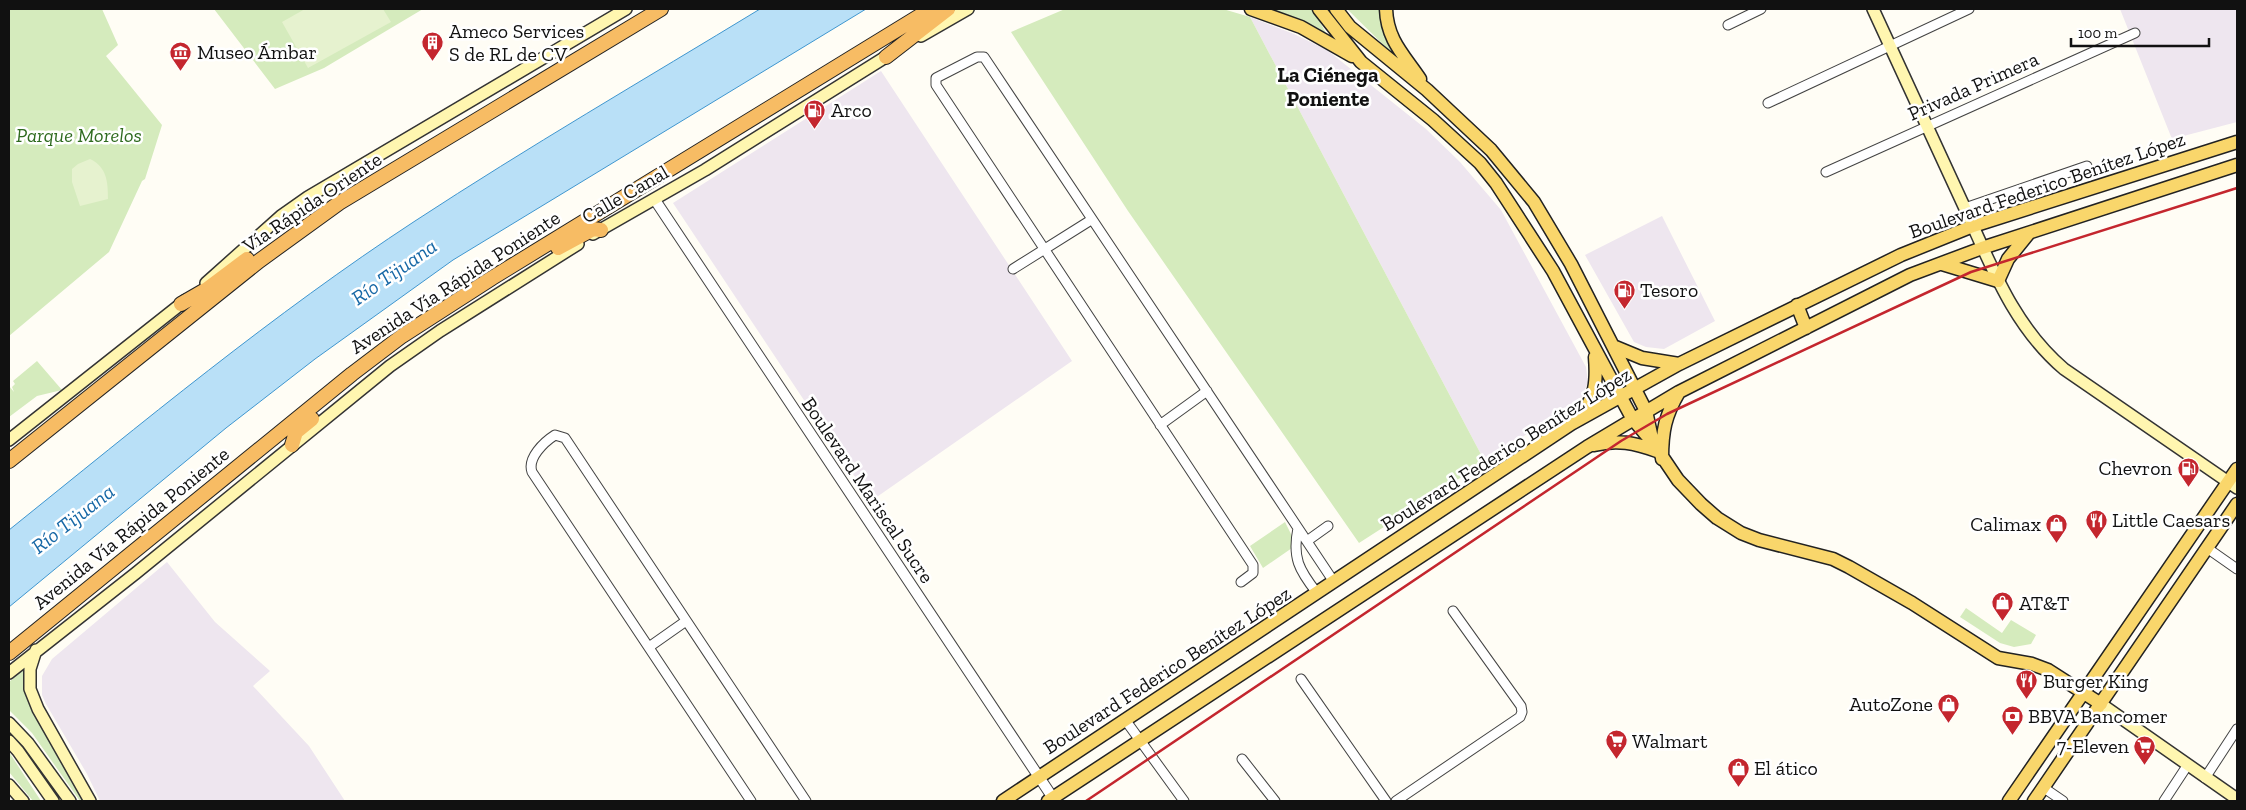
<svg xmlns="http://www.w3.org/2000/svg" width="2246" height="810" font-family="'Zilla Slab',serif">
<style>
.industrial{fill:#eee6ef}
.green{fill:#d5ebbd}
.pitch{fill:#e6f2cf}
.water{fill:#b9e0f7;stroke:#3f96cf}
.lines{fill:none;stroke-linecap:round;stroke-linejoin:round}
.minor-casing{stroke:#444;stroke-width:11}
.tertiary-casing{stroke:#444;stroke-width:12}
.secondary-casing{stroke:#333;stroke-width:14}
.primary-casing{stroke:#222;stroke-width:15}
.trunk-casing{stroke:#222;stroke-width:16}
.minor{stroke:#fff;stroke-width:9}
.tertiary{stroke:#fff;stroke-width:10}
.secondary{stroke:#fff6b0;stroke-width:11}
.primary{stroke:#f9d66b;stroke-width:12}
.trunk{stroke:#f7bc64;stroke-width:14}
.rail{stroke:#c4262e;stroke-width:2.5}
.labels{text-anchor:middle;stroke-width:5;stroke-linejoin:round;paint-order:stroke}
.poi-label{font-size:20px;fill:#111;stroke:#fff;text-anchor:start}
.street-label{font-size:20px;fill:#111;stroke:#fff}
.park-label{font-size:20px;font-style:italic;fill:#2f6b1f;stroke:#fff}
.neighbourhood-label{font-size:21px;font-weight:bold;fill:#111;stroke:#fff}
.water-label{font-size:21px;font-style:italic;fill:#1768a6;stroke:#fff}
</style>
<rect width="100%" height="100%" fill="#fffdf5"/>
<path class="industrial" d="M2120,9H2237V122L2172,139Z
M1250,17L1294,34L1327,50L1426,129L1460,162L1501,210L1586,367L1588,382L1582,397L1485,462Z
M881,71L1072,361L871,501L673,203Z
M1662,216L1715,321L1664,349L1646,347L1634,342L1585,255Z
M167,562L215,622L270,671L253,686L309,746L345,801H100L87,774L46,704L42,695V676L52,659Z"/>
<path class="green" d="M9,9H102L118,45L106,56L162,125L145,179L142,181L109,252L9,336Z
M214,9H423L324,68L275,89Z
M1065,9H1223L1250,17L1485,462L1359,543L1128,211L1011,32Z
M1271,9H1313L1327,35L1310,25Z
M1347,9H1380L1384,33L1406,67Z
M37,361L62,390L37,396L9,417V386L14,392L12,387L15,384L13,381Z
M1285,522L1292,536V548L1263,568L1250,546Z
M1966,608L2002,633L2011,620L2036,635L2031,644L2014,647L2000,643L1960,617Z
M29,665L27,685L87,801H80L32,733L9,710V682Z
M9,752L41,801H33L9,772Z"/>
<path class="pitch" d="M305,9H383L391,22L308,68L282,22Z
M90,159C107,167 108,182 108,199L80,206L72,182V169L78,164Z"/>
<path class="water" d="M760,9H866L453,260L315,359L226,428L9,607V530C142,423 273,314 415,221C528,147 645,79 760,9Z"/>
<g class="lines">
<defs>
<path id="minor" d="M1728,25L1761,9
M1768,103L1969,9
M1826,172L2135,33
M1965,208L2087,166
M1013,269L1091,220
M1160,425L1207,391
M1298,528C1292,558 1299,570 1317,593
M1307,541L1328,526
M2207,548L2237,569
M1241,582L1253,573V565L936,85V78L977,57H984L1334,582
M649,647L686,621
M1301,679L1386,801
M1126,721L1184,801
M1242,759L1275,801
M2205,778L2237,729
M2044,788L2063,801
M751,801L532,472C527,458 544,442 555,435L565,438L806,801
M1396,801L1520,717L1522,712L1521,706L1453,611
M2164,801L2187,766"/>
<path id="tertiary" d="M655,200L1053,798"/>
<path id="secondary" d="M1873,9C1903,73 1932,138 1962,202C1990,262 2012,325 2064,369L2237,488
M921,36L968,9
M593,234L705,170L892,53
M206,283L281,216L308,197L626,9
M9,440L186,300
M36,650L30,669V689L38,709L90,801
M9,673L136,573L390,366L440,331L578,244
M2101,704L2237,799
M9,723L28,743L70,801
M9,741L18,751L53,801
M9,785L23,801"/>
<path id="primary" d="M1251,9L1301,27L1352,56
M1319,9L1361,62L1433,120L1480,163L1496,183L1553,271L1632,418L1653,443L1678,480L1701,504L1717,518L1741,533L1759,540L1833,559L1849,567L1912,603L1998,658L2032,664L2048,670L2101,704
M1336,9L1350,27L1427,90L1491,150L1534,202L1571,264L1646,411L1653,443
M1386,9C1387,40 1404,55 1420,79
M1942,264L1998,281L2008,259L2029,233
M1797,305L1806,328
M1613,346L1642,358L1679,364
M1578,417C1596,399 1597,381 1595,357
M1594,445C1617,439 1635,443 1657,451
M1662,459C1662,431 1665,416 1679,392
M1003,801L1571,424L1679,364L1901,255L1973,226L2237,142
M1048,801L1587,447L1679,392L1910,275L1982,248L2237,165
M2009,801L2237,469
M2034,801L2237,504"/>
<path id="trunk" d="M886,57L948,9
M558,248L593,229L601,230
M181,304L207,289L247,259
M292,445L296,432L312,419
M9,461L259,261L339,203L661,9
M9,653L352,374L402,336L492,278L931,9"/>
</defs>
<use href="#minor" class="minor-casing"/>
<use href="#tertiary" class="tertiary-casing"/>
<use href="#secondary" class="secondary-casing"/>
<use href="#primary" class="primary-casing"/>
<use href="#trunk" class="trunk-casing"/>
<use href="#minor" class="minor"/>
<use href="#tertiary" class="tertiary"/>
<use href="#secondary" class="secondary"/>
<use href="#primary" class="primary"/>
<use href="#trunk" class="trunk"/>
<path class="rail" d="M1086,801L1621,441L1667,414L1971,272L2237,188"/>
</g>
<defs>
<symbol id="building-pin" viewBox="-11 -11 22 30"><path d="M0 17L-7.5 6A9.5 9.5 0 1 1 7.5 6Z" fill="#c4262e" stroke="#fff"/><path d="M-4-6H4V6H1V3H-1V6H-4ZM-2.5-4.3h1.7v1.8h-1.7ZM.8-4.3h1.7v1.8H.8ZM-2.5-1h1.7V.8h-1.7ZM.8-1h1.7V.8H.8Z" fill="#fff"/></symbol>
<symbol id="museum-pin" viewBox="-11 -11 22 30"><path d="M0 17L-7.5 6A9.5 9.5 0 1 1 7.5 6Z" fill="#c4262e" stroke="#fff"/><path d="M0-6L6-3V-2H-6V-3ZM-5-1h2V3h-2ZM-1-1h2V3h-2ZM3-1h2V3H3ZM-6 4H6V6H-6Z" fill="#fff"/></symbol>
<symbol id="fuel-pin" viewBox="-11 -11 22 30"><path d="M0 17L-7.5 6A9.5 9.5 0 1 1 7.5 6Z" fill="#c4262e" stroke="#fff"/><path d="M-5.5-6h7V0h2V4h1.3V-2.5L3-4.5l.8-.8L6-3V5H2.5V1h-1V6h-7ZM-4.2-4.7v3.2H.2V-4.7Z" fill="#fff"/></symbol>
<symbol id="restaurant-pin" viewBox="-11 -11 22 30"><path d="M0 17L-7.5 6A9.5 9.5 0 1 1 7.5 6Z" fill="#c4262e" stroke="#fff"/><path d="M-5-6h1v4h1v-4h1v4h1v-4h1v5L-1.5 .5V6h-2V.5L-5-1ZM5-6V6H3V1.5H1.5Q1.5-4 5-6Z" fill="#fff"/></symbol>
<symbol id="shop-pin" viewBox="-11 -11 22 30"><path d="M0 17L-7.5 6A9.5 9.5 0 1 1 7.5 6Z" fill="#c4262e" stroke="#fff"/><path d="M-5-2.5h2.3a2.7 3.5 0 0 1 5.4 0H5L5.5 6h-11ZM-1.5-2.5h3a1.5 2.3 0 0 0-3 0Z" fill="#fff"/></symbol>
<symbol id="bank-pin" viewBox="-11 -11 22 30"><path d="M0 17L-7.5 6A9.5 9.5 0 1 1 7.5 6Z" fill="#c4262e" stroke="#fff"/><path d="M-6-4H6V4H-6ZM0-2.3a2.3 2.3 0 1 0 0 4.6a2.3 2.3 0 1 0 0-4.6Z" fill="#fff"/></symbol>
<symbol id="supermarket-pin" viewBox="-11 -11 22 30"><path d="M0 17L-7.5 6A9.5 9.5 0 1 1 7.5 6Z" fill="#c4262e" stroke="#fff"/><path d="M-6-5.5h2.5l.6 2H6L4.5 2H-2.5L-4.4-4H-6ZM-1.5 3.2a1.3 1.3 0 1 0 .1 0ZM3 3.2a1.3 1.3 0 1 0 .1 0Z" fill="#fff"/></symbol>
</defs>
<g fill-rule="evenodd">
<use href="#building-pin" x="420" y="30" width="25" height="34"/>
<use href="#museum-pin" x="168" y="40" width="25" height="34"/>
<use href="#fuel-pin" x="802" y="98" width="25" height="34"/>
<use href="#fuel-pin" x="1612" y="278" width="25" height="34"/>
<use href="#fuel-pin" x="2176" y="456" width="25" height="34"/>
<use href="#restaurant-pin" x="2084" y="508" width="25" height="34"/>
<use href="#shop-pin" x="2044" y="512" width="25" height="34"/>
<use href="#shop-pin" x="1990" y="590" width="25" height="34"/>
<use href="#restaurant-pin" x="2014" y="668" width="25" height="34"/>
<use href="#shop-pin" x="1936" y="692" width="25" height="34"/>
<use href="#bank-pin" x="2000" y="704" width="25" height="34"/>
<use href="#supermarket-pin" x="1604" y="728" width="25" height="34"/>
<use href="#supermarket-pin" x="2132" y="734" width="25" height="34"/>
<use href="#shop-pin" x="1726" y="756" width="25" height="34"/>
</g>
<g class="labels">
<g class="poi-label">
<text x="449" y="38">Ameco Services<tspan x="449" dy="23">S de RL de CV</tspan></text>
<text x="197" y="59">Museo Ámbar</text>
<text x="831" y="117">Arco</text>
<text x="1640" y="297">Tesoro</text>
<text x="2172" y="475" text-anchor="end">Chevron</text>
<text x="2112" y="527">Little Caesars</text>
<text x="2041" y="531" text-anchor="end">Calimax</text>
<text x="2019" y="610">AT&amp;T</text>
<text x="2043" y="688">Burger King</text>
<text x="1933" y="711" text-anchor="end">AutoZone</text>
<text x="2028" y="723">BBVA Bancomer</text>
<text x="1632" y="748">Walmart</text>
<text x="2129" y="753" text-anchor="end">7-Eleven</text>
<text x="1754" y="775">El ático</text>
</g>
<g class="street-label">
<text transform="translate(1973 86) rotate(-24)" y="7">Privada Primera</text>
<text transform="translate(2047 185) rotate(-19)" y="7">Boulevard Federico Benítez López</text>
<text transform="translate(625 194) rotate(-30)" y="7">Calle Canal</text>
<text transform="translate(312 202) rotate(-34)" y="7">Vía Rápida Oriente</text>
<text transform="translate(455 282) rotate(-33)" y="7">Avenida Vía Rápida Poniente</text>
<text transform="translate(1506 449) rotate(-32)" y="7">Boulevard Federico Benítez López</text>
<text transform="translate(868 490) rotate(56)" y="7">Boulevard Mariscal Sucre</text>
<text transform="translate(131 528) rotate(-39)" y="7">Avenida Vía Rápida Poniente</text>
<text transform="translate(1167 670) rotate(-33)" y="7">Boulevard Federico Benítez López</text>
</g>
<g class="park-label">
<text x="79" y="142">Parque Morelos</text>
</g>
<g class="neighbourhood-label">
<text x="1328" y="82">La Ciénega<tspan x="1328" dy="24">Poniente</tspan></text>
</g>
<g class="water-label">
<text transform="translate(394 272) rotate(-35)" y="7">Río Tijuana</text>
<text transform="translate(73 519) rotate(-38)" y="7">Río Tijuana</text>
</g>
</g>
<rect width="2246" height="810" fill="none" stroke="#111111" stroke-width="20"/>
<path d="M2071 38v8h138v-8" fill="none" stroke="#111111" stroke-width="2.5"/>
<text x="2078" y="38" font-size="15" fill="#111111" stroke="#ffffff" stroke-width="4" paint-order="stroke">100 m</text>
</svg>
